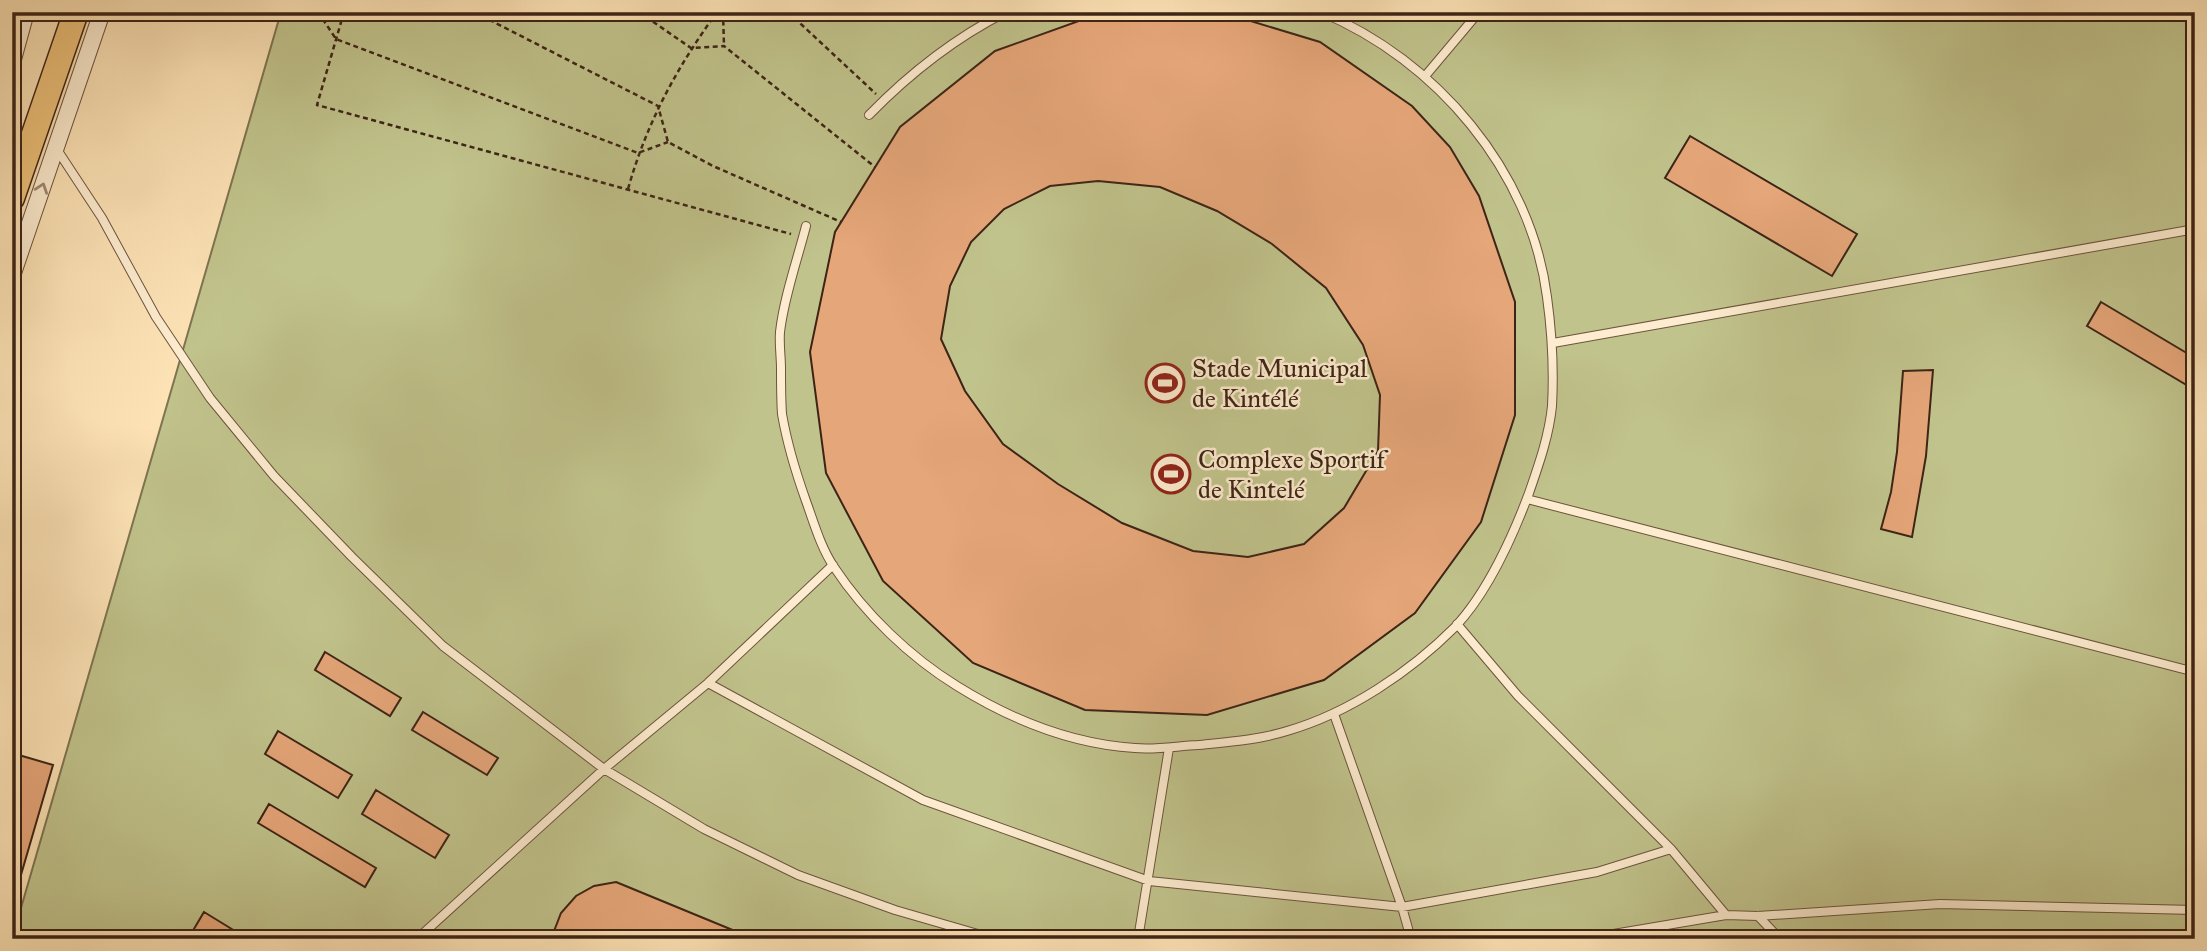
<svg xmlns="http://www.w3.org/2000/svg" width="2207" height="951" font-family="'IM FELL Great Primer',serif">
<style>
.green{fill:#c1c38c;stroke:#7f7451;stroke-width:2}
.building{fill:#e5a679;stroke:#3d2416;stroke-width:2;fill-rule:evenodd}
.lines{fill:none;stroke-linecap:round;stroke-linejoin:round}
.service-casing{stroke:#6d543e;stroke-width:10}
.minor-casing{stroke:#6d543e;stroke-width:18}
.primary-casing{stroke:#3d2416;stroke-width:27}
.path{stroke:#3d2416;stroke-width:2.5;stroke-dasharray:5 3.5;stroke-linecap:butt}
.service{stroke:#fdeccf;stroke-width:8}
.minor{stroke:#fdeccf;stroke-width:16}
.primary{stroke:#eec17a;stroke-width:24}
.oneway{stroke:#9d8872}
.labels{text-anchor:middle;stroke-width:5;stroke-linejoin:round;paint-order:stroke}
.poi-label{font-size:26px;fill:#3d2416;stroke:#fdeccf;text-anchor:start}
</style>
<rect width="100%" height="100%" fill="#fce2b5"/>
<filter id="stains"><feTurbulence type="fractalNoise" baseFrequency=".00286" numOctaves="4"/><feColorMatrix values="0 0 0 0 .2 0 0 0 0 .09 0 0 0 0 .02 0 0 0 .5 -.17"/></filter>
<radialGradient id="worn" r=".72"><stop offset=".6" stop-color="#630" stop-opacity="0"/><stop offset="1" stop-color="#630" stop-opacity=".3"/></radialGradient>
<path class="green" d="M281,12H2195V939H12Z"/>
<path class="building" d="M1221,12L1320,42L1412,106L1450,147L1479,196L1515,302V415L1481,522L1415,613L1324,680L1207,715L1085,710L973,663L883,581L826,473L810,352L835,232L900,127L995,51L1101,13ZM1098,181L1160,187L1217,211L1272,244L1326,288L1363,345L1380,395L1378,451L1344,508L1304,544L1248,557L1193,551L1122,523L1058,484L1003,444L965,391L941,339L950,286L971,242L1004,209L1050,186Z
M1690,136L1857,234L1832,276L1665,178Z
M2101,302L2195,358V390L2087,326Z
M1933,370L1926,456L1912,537L1881,529L1891,492L1897,452L1903,371Z
M325,652L401,698L390,716L315,670Z
M423,712L498,758L487,775L412,730Z
M278,731L352,775L338,798L265,754Z
M12,753L53,765L16,892L12,891Z
M376,790L449,835L435,858L362,814Z
M269,804L376,868L365,887L258,823Z
M616,882L752,938V939H551L561,913L576,896L594,886Z
M204,912L248,939H188Z"/>
<g class="lines">
<defs>
<path id="service" d="M1426,75L1479,12
M869,115C910,73 953,39 1006,12
M56,148L102,218L156,317L210,398L274,476L352,557L443,646L604,769L704,829L798,875L895,910L995,939
M806,226C797,261 784,297 780,332C779,344 781,357 781,368C781,383 781,399 782,414C787,443 796,473 806,501C814,523 821,548 834,567C865,614 910,657 957,686C1010,719 1072,744 1135,748C1156,750 1177,746 1198,745C1228,742 1258,740 1287,731C1349,713 1410,672 1455,627C1487,593 1513,536 1529,493C1539,464 1549,436 1552,406C1554,369 1552,333 1547,297C1531,171 1436,60 1321,12
M1553,343L2195,229
M1527,499L2195,672
M1457,624L1518,696L1671,849L1726,915
M708,683L923,800L1149,881L1402,907L1597,872L1671,849
M1334,714L1402,907L1411,939
M1758,916L1780,939
M417,939L604,769L708,683L833,565
M1138,939L1169,748
M1584,939L1726,915L1758,916L1940,904L2195,910"/>
<path id="minor" d="M12,63L26,12
M12,276L102,12"/>
<path id="primary" d="M12,198L76,12"/>
</defs>
<use href="#service" class="service-casing"/>
<use href="#minor" class="minor-casing"/>
<use href="#primary" class="primary-casing"/>
<path class="path" d="M318,12L336,39L638,153L668,142
M344,12L317,105L791,234
M474,12L658,106L668,142L713,166L841,222
M639,12L691,48L724,46L875,167
M723,12L724,46
M788,12L876,94
M1254,22L1257,12
M628,189C647,122 676,69 717,12"/>
<use href="#service" class="service"/>
<use href="#minor" class="minor"/>
<use href="#primary" class="primary"/>
</g>
<defs><path id="oneway-chevron" d="M-2-3.5L2.5 0L-2 3.5" fill="none" stroke-width="1.6" stroke-linecap="round" stroke-linejoin="round" transform="scale(1.75)"/></defs>
<use class="oneway" href="#oneway-chevron" transform="translate(42 188) rotate(-71)"/>
<defs>
<symbol id="stadium-ring" viewBox="-11 -11 22 22"><circle r="9.5" fill="#fdeccf" stroke="#8f2418" stroke-width="1.5"/><path d="M0-5a6.5 5 0 1 0 0 10a6.5 5 0 1 0 0-10ZM-3.5-1.8h7v3.6h-7Z" fill="#8f2418"/></symbol>
</defs>
<g fill-rule="evenodd">
<use href="#stadium-ring" x="1143" y="361" width="44" height="44"/>
<use href="#stadium-ring" x="1149" y="452" width="44" height="44"/>
</g>
<g class="labels">
<g class="poi-label">
<text x="1192" y="377">Stade Municipal<tspan x="1192" dy="30">de Kintélé</tspan></text>
<text x="1198" y="468">Complexe Sportif<tspan x="1198" dy="30">de Kintelé</tspan></text>
</g>
</g>
<rect width="2207" height="951" fill="none" stroke="#fce2b5" stroke-width="42"/>
<rect x="14" y="14" width="2179" height="923" fill="none" stroke="#3d2416" stroke-width="3.5"/>
<rect x="21" y="21" width="2165" height="909" fill="none" stroke="#3d2416" stroke-width="2"/>
<rect width="100%" height="100%" filter="url(#stains)"/>
<rect width="100%" height="100%" fill="url(#worn)"/>
</svg>
